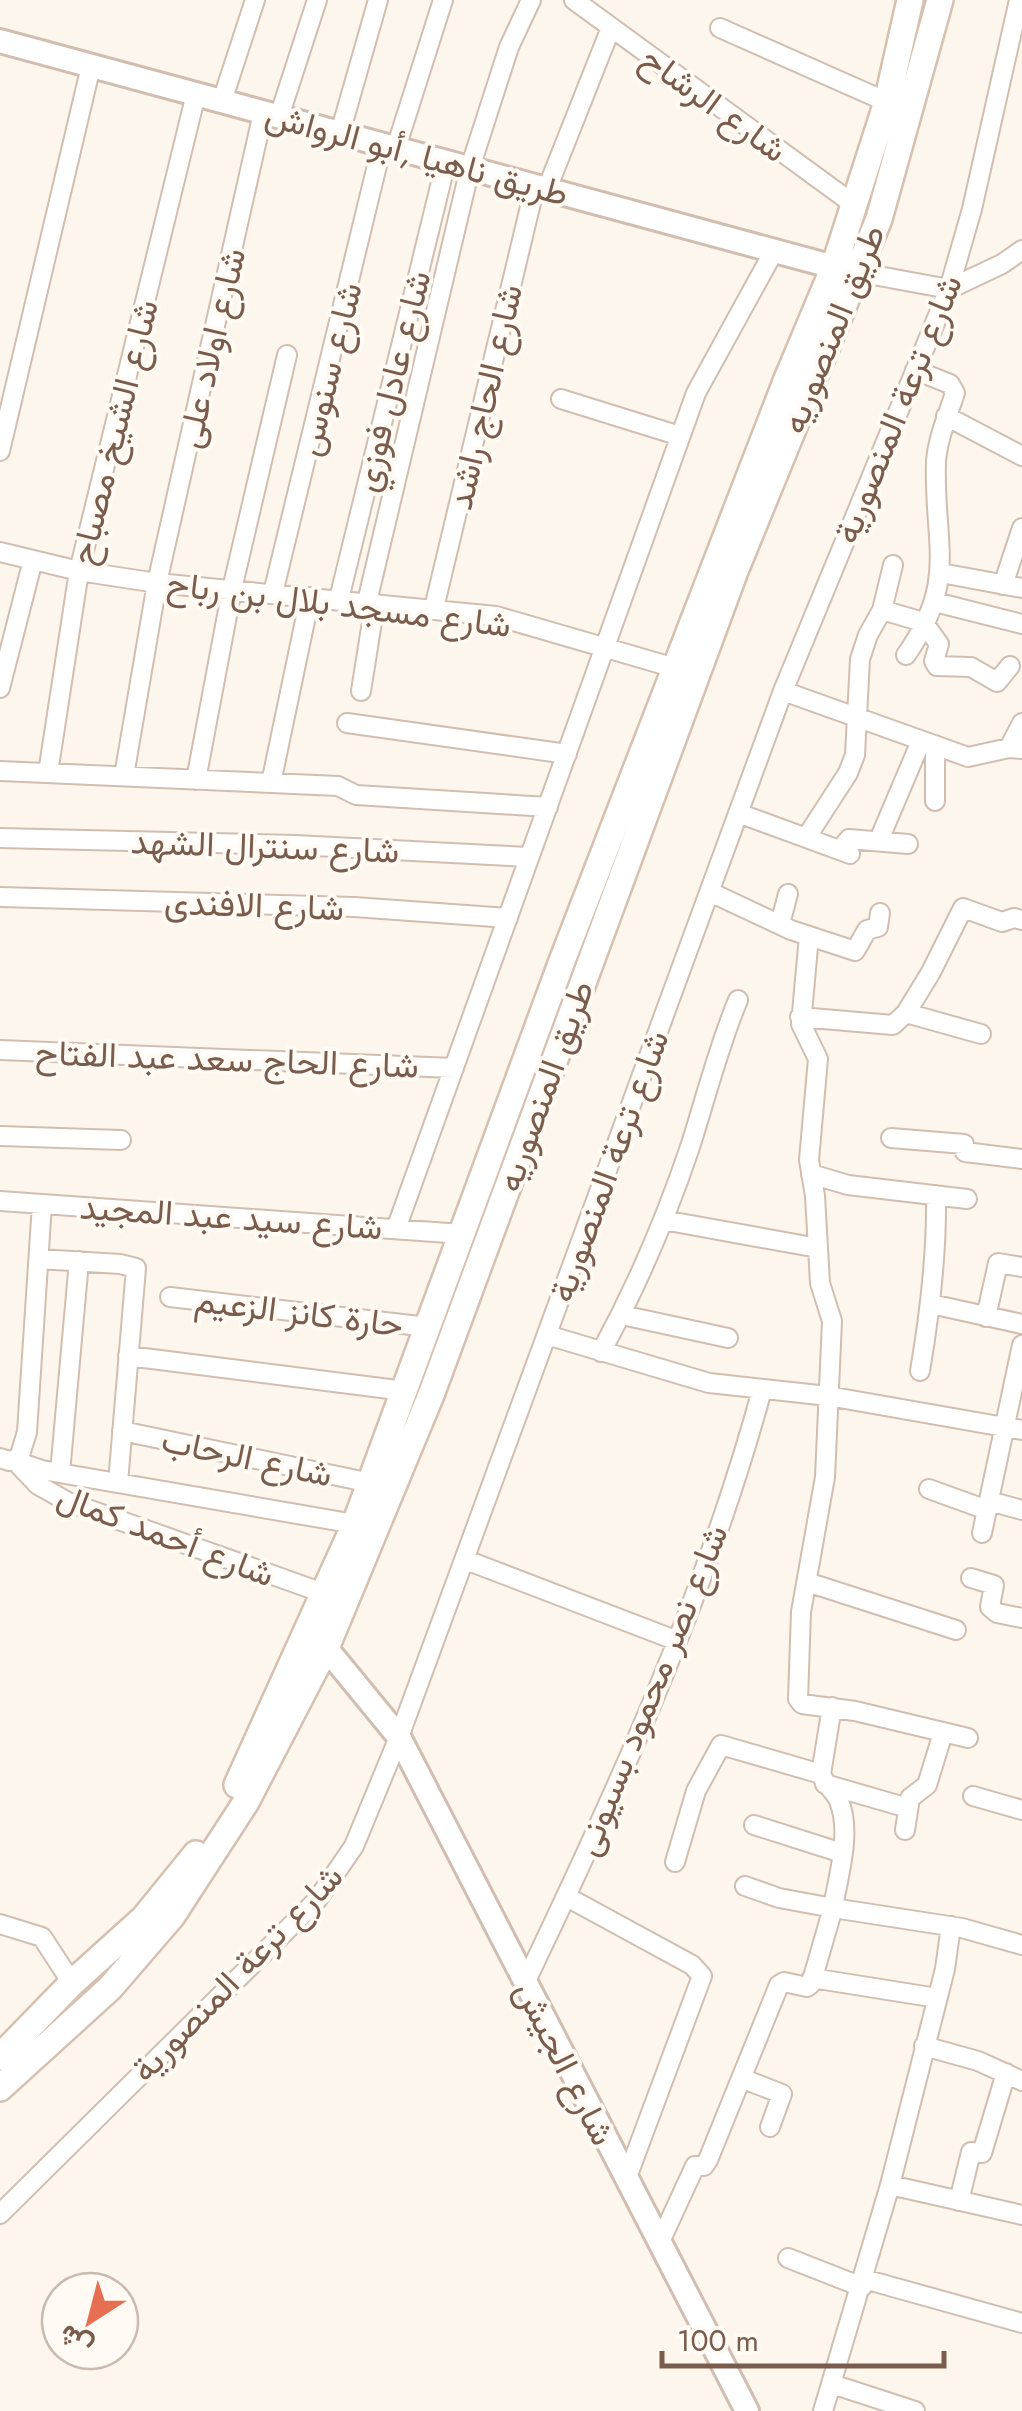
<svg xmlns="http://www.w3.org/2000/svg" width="1022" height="2411" font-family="Jost,Vazirmatn,sans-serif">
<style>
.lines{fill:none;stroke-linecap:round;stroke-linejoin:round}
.minor-casing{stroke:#d1beb0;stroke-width:22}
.tertiary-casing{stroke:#d1beb0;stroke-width:28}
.secondary-casing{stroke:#d6c0b0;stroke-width:30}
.minor{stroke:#fff;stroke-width:18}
.tertiary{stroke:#fff;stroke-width:22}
.secondary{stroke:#fff;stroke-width:25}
.labels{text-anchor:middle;stroke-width:8;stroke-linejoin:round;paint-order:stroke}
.street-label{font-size:35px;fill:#7a5c4d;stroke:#fffaf3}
</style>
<rect width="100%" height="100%" fill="#fdf6ec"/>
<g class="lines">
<defs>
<path id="minor" d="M574,0L856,206
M720,28L887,102
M222,101L255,0
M279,117L317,0
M340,133L378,0
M396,148L443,0
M547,189L610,30
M857,272L949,289L1002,264L1022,250
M561,399L680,436
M946,416L1022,456
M0,451L91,66
M0,552L79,571L157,583L496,616L675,668
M941,573L1022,588
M1003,585L1022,528
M273,593L382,145
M339,599L446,162
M367,602L470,168L509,47L531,0
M935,602L1022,624
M434,608L535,186
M882,610L923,622L939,644L934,661L937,666L971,667L997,682L1010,666
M906,655C959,580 933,543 936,461C938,437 948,415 955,393L950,384L915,370
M0,688L33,560
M361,691L375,603
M783,691L968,757L1009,748L1022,749
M347,723L567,754
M935,745V801
M1009,748L1022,723
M0,771L338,786L356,795L548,807
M48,773L79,571L196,94
M124,776L157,583L263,113
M196,780L232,589L287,355
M271,783L310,597
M738,813L850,854
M0,838L295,845L529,857
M806,838L848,773L855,755L860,659L868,635L882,610L893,565
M879,840L921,741
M840,850L849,839L908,844
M710,892L791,930L855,951L867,930L878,927L880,913
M0,897L354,907L508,918
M780,924L788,894
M809,936L801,1024L818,1059L809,1160L815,1196L820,1283L832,1321L825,1477L801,1612L798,1699L802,1704L855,1711L968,1738
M906,1013L931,972L963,908L1002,922L1014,918L1022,920
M800,1017L893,1025L906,1013L981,1034
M0,1050L454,1068
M0,1136L121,1140
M891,1138L964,1144L965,1152L1022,1159
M811,1174L848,1185L967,1199
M0,1201L462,1234
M663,1220L818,1248
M396,1229L696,393L774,251
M39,1259L120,1264L136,1268L118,1483
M170,1297L428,1327
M931,1304L1022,1324
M622,1315L728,1338
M986,1317L998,1263L1022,1267
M547,1335L709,1383L828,1396L1022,1430
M601,1352C637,1286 666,1218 690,1147C706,1097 718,1048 738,1000
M128,1356L405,1391
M920,1371C930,1312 937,1255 936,1195
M122,1431L371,1483
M0,1458L9,1461L19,1458L27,1432L42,1204
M15,1461L42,1470L355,1524
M19,1465L38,1485L68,1502L326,1594
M60,1473L79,1261
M929,1489L987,1510
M989,1501L1022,1510
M982,1533L1022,1345
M466,1560L675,1640
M971,1578L994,1585L990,1607L997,1613L1022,1618
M807,1582L956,1630
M825,1784L908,1808
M973,1796L1022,1810
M754,1825L842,1853
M905,1830L910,1798L927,1785L943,1733
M675,1862L696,1791L721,1745L821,1774
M745,1886L779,1898L833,1908C838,1876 852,1833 839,1801C835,1791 825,1785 821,1774L832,1707
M567,1897L692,1965L702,1976L626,2180
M0,1924L42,1937L72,1983
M812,1978L937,1998
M524,1985C616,1793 706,1595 762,1390
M924,2046L978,2061L1022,2081
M741,2078L782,2094L770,2127
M890,2185L1022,2215
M959,2201L971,2152L982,2153L1006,2073
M0,2214L317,1900L354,1846L399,1737L783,691L949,289L972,209L1019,0
M659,2244L695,2166H704L708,2160L779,1985L784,1982L807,1987L811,1984L833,1908L962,1928L1022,1945
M788,2258L862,2287
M864,2279L1022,2323
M832,2384L915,2411
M823,2411L890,2185L945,1969L951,1926"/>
<path id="tertiary" d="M0,41L834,267
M326,1648L399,1737L747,2411"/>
<path id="secondary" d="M237,1785L355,1524L562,961L787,379L834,267L887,102L910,0
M0,2057L72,1983L144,1918L196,1854
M0,2088L110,1988L172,1916L246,1802L326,1648L431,1395L735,571L879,219L940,0"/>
</defs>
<use href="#minor" class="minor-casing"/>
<use href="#tertiary" class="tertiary-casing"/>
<use href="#secondary" class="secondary-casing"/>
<use href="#minor" class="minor"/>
<use href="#tertiary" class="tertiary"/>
<use href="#secondary" class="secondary"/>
</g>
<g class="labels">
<g class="street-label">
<text transform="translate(714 104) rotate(36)" y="12">شارع الرشاح</text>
<text transform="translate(417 154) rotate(15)" y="12">طريق ناهيا ,أبو الرواش</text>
<text transform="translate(833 329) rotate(-68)" y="12">طريق المنصوريه</text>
<text transform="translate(211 348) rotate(-77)" y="12">شارع اولاد على</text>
<text transform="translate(329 369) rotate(-76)" y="12">شارع سنوس</text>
<text transform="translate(392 381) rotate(-76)" y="12">شارع عادل فوزي</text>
<text transform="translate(485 397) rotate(-77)" y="12">شارع الحاج راشد</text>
<text transform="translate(898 409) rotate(-68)" y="12">شارع ترعة المنصورية</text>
<text transform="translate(114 432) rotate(-76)" y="12">شارع الشيخ مصباح</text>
<text transform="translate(339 604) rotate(7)" y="12">شارع مسجد بلال بن رباح</text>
<text transform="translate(265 846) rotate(2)" y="12">شارع سنترال الشهد</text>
<text transform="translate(254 905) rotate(2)" y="12">شارع الافندى</text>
<text transform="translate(227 1059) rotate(2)" y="12">شارع الحاج سعد عبد الفتاح</text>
<text transform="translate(545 1086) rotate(-70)" y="12">طريق المنصوريه</text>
<text transform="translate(609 1166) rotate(-70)" y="12">شارع ترعة المنصورية</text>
<text transform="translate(231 1217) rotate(4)" y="12">شارع سيد عبد المجيد</text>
<text transform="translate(299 1312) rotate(7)" y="12">حارة كانز الزعيم</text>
<text transform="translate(247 1457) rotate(12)" y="12">شارع الرحاب</text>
<text transform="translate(166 1535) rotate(21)" y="12">شارع أحمد كمال</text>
<text transform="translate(651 1690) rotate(-68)" y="12">شارع نصر محمود بسيونى</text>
<text transform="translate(237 1973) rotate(-46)" y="12">شارع ترعة المنصورية</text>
<text transform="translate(565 2063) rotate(63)" y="12">شارع الجيش</text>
</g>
</g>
<g transform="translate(90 2321) rotate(216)"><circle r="48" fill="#fffaf3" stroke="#cabbb1" stroke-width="2.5"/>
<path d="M0-8L18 38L0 25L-18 38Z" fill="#e76f51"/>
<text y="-15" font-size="28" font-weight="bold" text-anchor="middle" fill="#7a5c4d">ش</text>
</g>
<path d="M662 2351v15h282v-15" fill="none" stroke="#7a5c4d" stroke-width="5"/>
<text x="677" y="2351" font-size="30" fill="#7a5c4d" stroke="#fffaf3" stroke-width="8" paint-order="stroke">100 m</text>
</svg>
